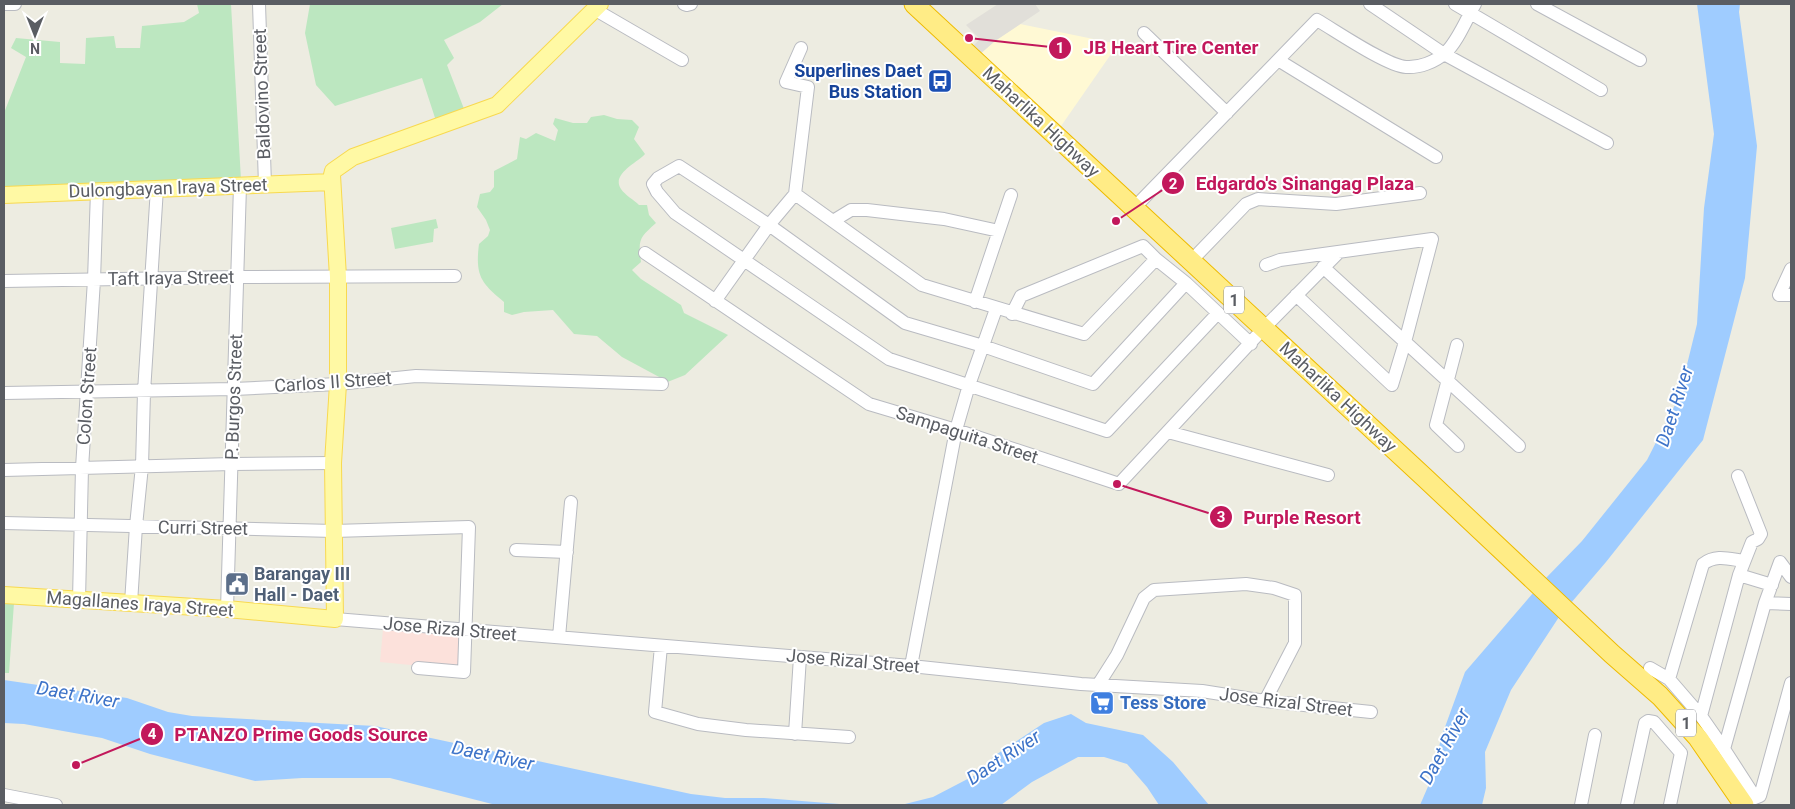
<svg xmlns="http://www.w3.org/2000/svg" width="1795" height="809" font-family="Roboto,sans-serif">
<style>
.commercial{fill:#fff9d4}
.industrial{fill:#e1dfd9}
.medical{fill:#fce1db}
.green{fill:#bce7c0}
.water{fill:#9fccff}
.lines{fill:none;stroke-linecap:round;stroke-linejoin:round}
.minor-casing{stroke:#b9bbc1;stroke-width:14}
.major-casing{stroke:#f8d950;stroke-width:18}
.highway-casing{stroke:#eb0;stroke-width:21}
.minor{stroke:#fff;stroke-width:12}
.major{stroke:#fff9a4;stroke-width:16}
.highway{stroke:#ffec86;stroke-width:19}
.labels{text-anchor:middle;stroke-width:4;stroke-linejoin:round;paint-order:stroke}
.shield{fill:#fff;stroke:#8c8e92;stroke-width:1}
.shield-label{font-size:16px;font-weight:bold;fill:#5a5d63}
.transit-label{font-size:18px;font-weight:bold;fill:#164399;stroke:#fff;text-anchor:end}
.street-label{font-size:18px;fill:#5a5d63;stroke:#fff}
.service-label{font-size:18px;font-weight:bold;fill:#4e5e75;stroke:#fff;text-anchor:start}
.shop-label{font-size:18px;font-weight:bold;fill:#366cbe;stroke:#fff;text-anchor:start}
.water-label{font-size:19px;font-style:italic;fill:#3d73c8;stroke:#fff}
.leader{fill:none;stroke:#c2185b;stroke-width:2}
.callout-dot{fill:#c2185b;stroke:#fff;stroke-width:2}
.mark-label{font-size:15px;text-anchor:middle;font-weight:bold;fill:#fff}
.callout-label{font-size:19px;text-anchor:middle;font-weight:bold;fill:#c2185b;stroke:#fff;stroke-width:4;stroke-linejoin:round;paint-order:stroke}
</style>
<rect width="100%" height="100%" fill="#edece1"/>
<path class="commercial" d="M1020,24L1118,44L1059,129L979,55L995,41Z"/>
<path class="industrial" d="M998,4H1035L1040,11L995,41L979,55L972,47L980,39L966,25Z"/>
<path class="medical" d="M383,629L465,636L462,670L380,662Z"/>
<path class="green" d="M197,4H231L241,180L4,190V113L26,57L11,48L16,38L60,42V63L85,64L86,38L114,36L116,48H140L142,26L184,22L199,13Z
M310,4H503L480,22L444,40L454,58L447,65L466,114L437,124L422,78L335,106L316,85L305,33Z
M604,115L617,119L632,120L639,127L634,139L645,154C637,163 611,174 621,189C625,195 634,200 639,205H647L649,215L656,223C639,238 638,240 641,262L632,270L641,279L681,305L684,313L728,335L685,375L660,385L661,378L622,357L597,336L574,334L553,310L524,312L512,315L504,312V302C481,283 475,276 479,244L488,236L490,230L486,220L477,207L480,194L490,192L494,187V171L517,159L520,137L526,139L536,133L555,141L558,130L553,124L555,118L573,123H587L591,117Z
M436,219L438,228L434,229L433,242L395,249L391,228Z
M4,602L14,603L9,673H4Z"/>
<path class="water" d="M1697,4H1740L1739,12L1757,146L1745,278L1703,440L1606,562L1559,617L1511,690L1485,752L1486,788L1482,805H1420L1433,775L1441,738L1465,672L1546,578L1582,541L1647,460L1679,397L1697,324L1704,208L1714,134Z
M4,680L127,698L168,712L192,716L375,726L691,794L725,798H764L852,805H496L390,778H302L255,781L150,754L102,738L24,724L4,723Z
M1071,714L1086,723L1143,735L1173,762L1209,805H1159L1147,787L1127,764L1104,757H1078L1032,782L1001,805H871L905,804L933,797L981,772L994,756L1044,723Z"/>
<g class="lines">
<defs>
<path id="minor" d="M4,4H15
M259,4L265,185
M684,4L687,5L691,4
M1370,4L1444,54L1607,143
M1455,4L1601,90
M1537,4L1640,60
M594,9L682,60
M1144,33L1227,113
M1278,60L1436,157
M795,194L922,285L1084,334L1156,259L1186,283
M1134,208L1317,20C1336,31 1387,66 1406,67C1419,68 1435,62 1445,53C1457,43 1467,18 1475,4
M833,221L851,210H867L944,219L999,231
M645,253L869,404L956,430L1119,484L1264,328L1338,253
M1191,261L1246,204L1258,199L1336,204L1420,193
M1266,265L1280,260L1432,239L1405,342L1392,385L1296,295
M1323,267L1519,446
M1791,269L1779,295H1791
M4,281L237,277L455,276
M715,301L769,225L795,194L808,87L786,82L801,48
M975,302L1011,195
M1218,313L1107,431L889,359L675,213L657,192L653,184L658,178L679,166L769,225L905,323L983,346L1093,384L1186,283L1251,344
M1012,314L1021,296L1143,246L1156,259
M1457,345L1436,425L1458,446
M4,393L234,389L338,384L416,376L662,384
M1168,432L1328,475
M4,470L232,464L333,463
M4,523L334,531L469,527L464,672L418,668
M516,550L567,552
M1739,575L1772,585
M79,600L82,468L94,280L97,191
M131,603L136,526L142,466L144,392L157,188
M1765,603L1791,604
M227,609L240,186
M335,619L911,666L1081,684L1202,691L1265,701L1371,712
M559,637L571,502
M661,646L655,712L698,724L746,730L849,737
M911,666L956,430L969,385L996,309
M1650,668L1669,679L1701,716
M1669,679L1703,564C1716,554 1729,559 1744,561
M1098,685L1117,655L1144,598L1154,590L1246,584L1274,588L1295,595V643L1265,701
M795,734L800,657
M1724,749L1701,716L1739,575L1752,542L1758,539L1761,534L1738,476
M4,795L56,805
M1755,797L1724,749L1765,603L1780,562L1791,577
M1750,800L1760,796L1791,683
M1581,805L1595,735
M1627,805L1645,723L1648,721L1654,722L1681,753L1670,805"/>
<path id="major" d="M4,195L332,182
M4,595L227,609L335,619L333,463L338,384V277L332,175L333,171L353,157L497,105L600,4"/>
<path id="highway" d="M914,4L1424,477L1612,654L1660,696L1698,738L1744,805"/>
</defs>
<use href="#minor" class="minor-casing"/>
<use href="#major" class="major-casing"/>
<use href="#highway" class="highway-casing"/>
<use href="#minor" class="minor"/>
<use href="#major" class="major"/>
<use href="#highway" class="highway"/>
</g>
<defs>
<symbol id="bus-square" viewBox="-11 -11 22 22"><rect x="-9" y="-9" width="18" height="18" rx="4" fill="#1a4fb4" stroke="#fff"/><path d="M-5-6H5V4H4V6H2V4H-2V6H-4V4H-5ZM-3.5-4V0h7V-4ZM-3.5 1.2v1.5H-2V1.2ZM2 1.2v1.5H3.5V1.2Z" fill="#fff"/></symbol>
<symbol id="civic-square" viewBox="-11 -11 22 22"><rect x="-9" y="-9" width="18" height="18" rx="4" fill="#5c6f8a" stroke="#fff"/><path d="M-.6-6.5H3V-4.5H.6V-3L4-1V1h2V6H-6V1h2V-1L-.6-3ZM-1.2 2.5V6h2.4V2.5Z" fill="#fff"/></symbol>
<symbol id="supermarket-square" viewBox="-11 -11 22 22"><rect x="-9" y="-9" width="18" height="18" rx="4" fill="#3f7fe0" stroke="#fff"/><path d="M-6-5.5h2.5l.6 2H6L4.5 2H-2.5L-4.4-4H-6ZM-1.5 3.2a1.3 1.3 0 1 0 .1 0ZM3 3.2a1.3 1.3 0 1 0 .1 0Z" fill="#fff"/></symbol>
</defs>
<g fill-rule="evenodd">
<use href="#bus-square" x="926" y="67" width="28" height="28"/>
<use href="#civic-square" x="223" y="570" width="28" height="28"/>
<use href="#supermarket-square" x="1088" y="689" width="28" height="28"/>
</g>
<g class="labels">
<g class="shield">
<rect x="1224" y="286.5" width="20" height="27" rx="4"/>
<rect x="1676" y="709.5" width="20" height="27" rx="4"/>
</g>
<g class="shield-label">
<text x="1234" y="306">1</text>
<text x="1686" y="729">1</text>
</g>
<g class="transit-label">
<text x="922" y="77">Superlines Daet<tspan x="922" dy="21">Bus Station</tspan></text>
</g>
<g class="street-label">
<text transform="translate(262 94) rotate(-92)" y="6">Baldovino Street</text>
<text transform="translate(1041 122) rotate(43)" y="6">Maharlika Highway</text>
<text transform="translate(168 188) rotate(-2)" y="6">Dulongbayan Iraya Street</text>
<text transform="translate(171 278) rotate(-1)" y="6">Taft Iraya Street</text>
<text transform="translate(333 382) rotate(-4)" y="6">Carlos II Street</text>
<text transform="translate(87 396) rotate(-86)" y="6">Colon Street</text>
<text transform="translate(234 397) rotate(-88)" y="6">P. Burgos Street</text>
<text transform="translate(1338 397) rotate(43)" y="6">Maharlika Highway</text>
<text transform="translate(967 435) rotate(18)" y="6">Sampaguita Street</text>
<text transform="translate(203 528) rotate(1)" y="6">Curri Street</text>
<text transform="translate(140 604) rotate(4)" y="6">Magallanes Iraya Street</text>
<text transform="translate(450 629) rotate(5)" y="6">Jose Rizal Street</text>
<text transform="translate(853 661) rotate(5)" y="6">Jose Rizal Street</text>
<text transform="translate(1286 702) rotate(7)" y="6">Jose Rizal Street</text>
</g>
<g class="service-label">
<text x="254" y="580">Barangay III<tspan x="254" dy="21">Hall - Daet</tspan></text>
</g>
<g class="shop-label">
<text x="1120" y="709">Tess Store</text>
</g>
<g class="water-label">
<text transform="translate(1674 406) rotate(-72)" y="7">Daet River</text>
<text transform="translate(78 694) rotate(10)" y="7">Daet River</text>
<text transform="translate(1444 746) rotate(-61)" y="7">Daet River</text>
<text transform="translate(493 755) rotate(12)" y="7">Daet River</text>
<text transform="translate(1003 757) rotate(-33)" y="7">Daet River</text>
</g>
</g>
<path class="leader" d="M969 38L1060 48M1116 221L1173 183M1117 484L1221 517M76 765L152 734"/>
<g class="callout-dot">
<circle cx="969" cy="38" r="5"/>
<circle cx="1116" cy="221" r="5"/>
<circle cx="1117" cy="484" r="5"/>
<circle cx="76" cy="765" r="5"/>
<circle cx="1060" cy="48" r="12"/>
<circle cx="1173" cy="183" r="12"/>
<circle cx="1221" cy="517" r="12"/>
<circle cx="152" cy="734" r="12"/>
</g>
<g class="mark-label">
<text x="1060" y="53">1</text>
<text x="1173" y="189">2</text>
<text x="1221" y="522">3</text>
<text x="152" y="739">4</text>
</g>
<g class="callout-label">
<text x="1171" y="54">JB Heart Tire Center</text>
<text x="1305" y="190">Edgardo's Sinangag Plaza</text>
<text x="1302" y="524">Purple Resort</text>
<text x="301" y="741">PTANZO Prime Goods Source</text>
</g>
<rect width="1795" height="809" fill="none" stroke="#5a5d63" stroke-width="10"/>
<g transform="translate(35 35) rotate(180)" stroke="#ffffff" stroke-width="4" paint-order="stroke">
<path d="M0-4L9 19L0 12L-9 19Z" fill="#5a5d63"/>
<text y="-8" font-size="14" font-weight="bold" text-anchor="middle" fill="#5a5d63">N</text>
</g>
</svg>
